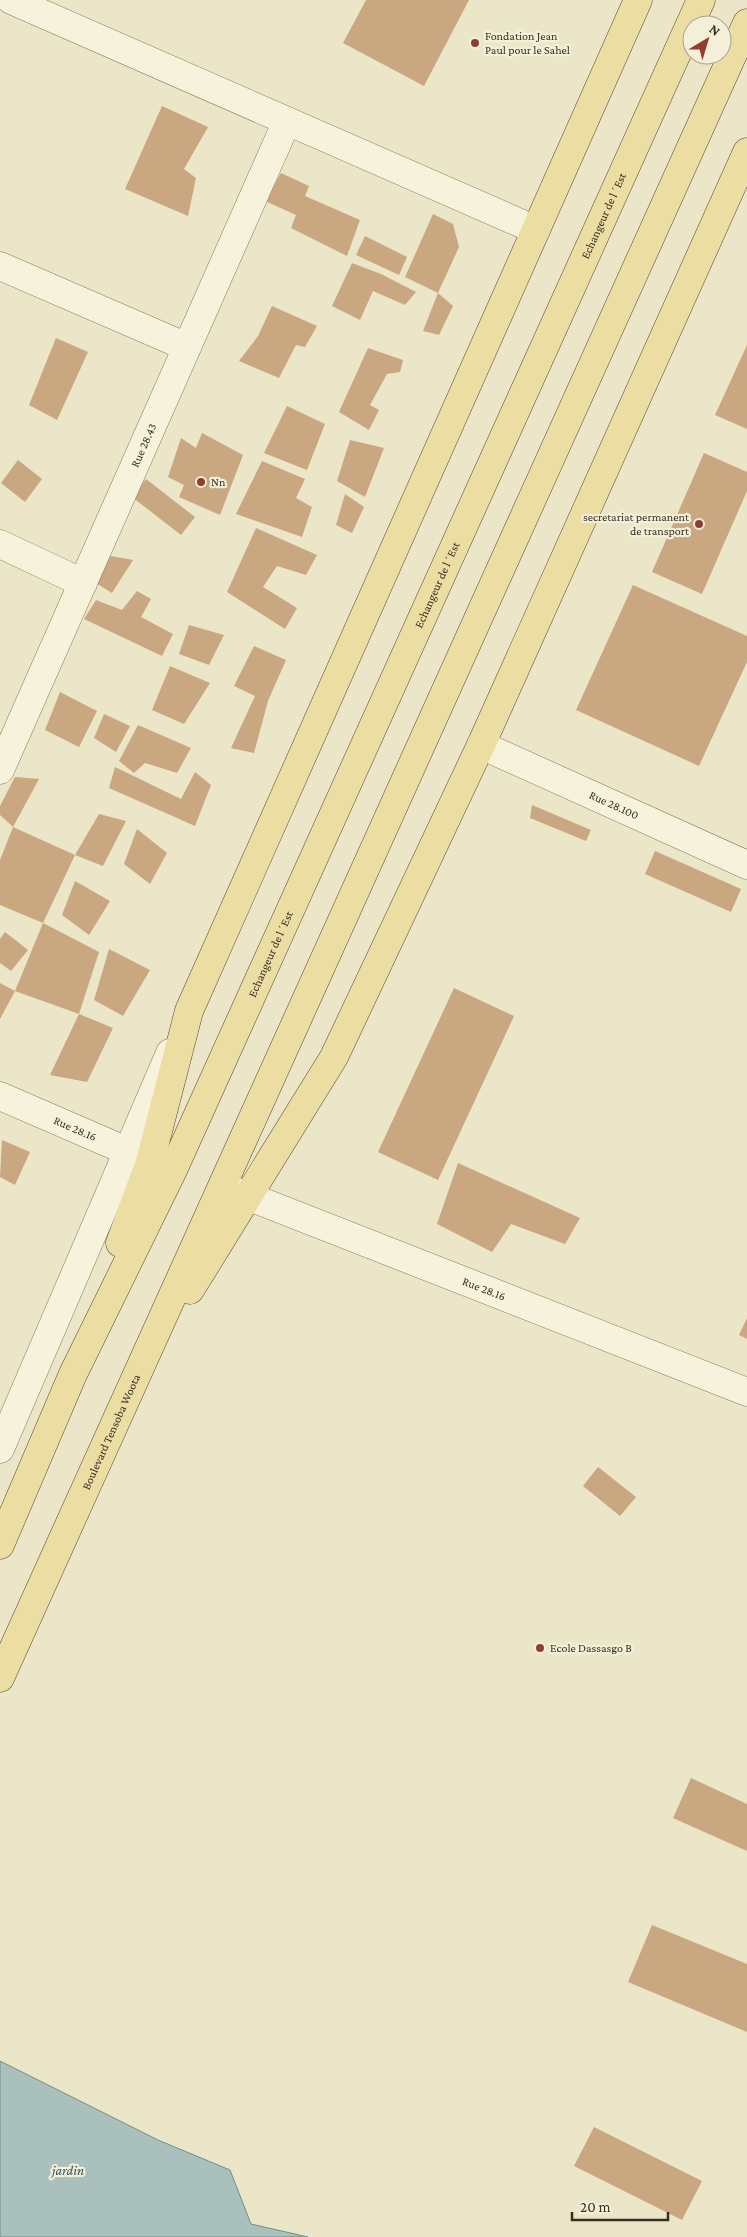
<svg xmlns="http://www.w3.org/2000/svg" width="747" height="2237" font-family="'Crimson Pro',serif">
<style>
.water{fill:#a9c0bc;stroke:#708f8b}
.building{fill:#c8a781}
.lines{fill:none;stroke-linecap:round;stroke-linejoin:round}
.minor-casing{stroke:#87795e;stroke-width:29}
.major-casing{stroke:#554732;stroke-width:29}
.minor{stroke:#f7f2db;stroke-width:28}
.major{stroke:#ecdea3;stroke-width:28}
.poi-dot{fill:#923d32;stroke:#f4efd8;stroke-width:2}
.labels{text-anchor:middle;stroke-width:4.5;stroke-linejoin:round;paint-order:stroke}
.poi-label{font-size:12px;fill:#392f21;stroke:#f4efd8;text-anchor:start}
.street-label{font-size:12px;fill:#392f21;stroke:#f4efd8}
.water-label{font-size:14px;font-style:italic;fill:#315557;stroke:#f4efd8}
</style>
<rect width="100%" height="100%" fill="#ece6c8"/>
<path class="water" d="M0,2061L158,2140L230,2170L251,2224L308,2237H0Z"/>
<path class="building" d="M366,0H469L424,86L343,43Z
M162,106L208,127L184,169L196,178L188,216L125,189Z
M281,173L309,186L305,196L360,220L347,256L291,228L296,215L265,201Z
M433,214L453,224L459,247L438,293L405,277Z
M365,236L407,257L399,275L356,255Z
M352,263L381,274L416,292L405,305L373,291L360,320L332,306Z
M438,293L453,306L439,335L423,331Z
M272,306L317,326L305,347L296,345L279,378L239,361L258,336Z
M56,338L88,352L57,420L29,405Z
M747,345V429L715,415Z
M368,348L403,360L400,372L387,374L370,405L379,410L369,430L339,412Z
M287,406L325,424L307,470L264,453Z
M202,433L243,455L220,515L179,497L184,485L168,477L181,438L196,448Z
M350,440L384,448L365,497L337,481Z
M704,453L747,472V491L702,594L652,572Z
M18,460L42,479L25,502L1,483Z
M262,461L305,479L296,498L312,507L302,537L236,514Z
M146,479L195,517L181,535L132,497Z
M345,494L364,507L352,533L336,525Z
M256,528L317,555L306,575L277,566L263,587L297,608L285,629L227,592Z
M111,556L133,560L112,593L94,582Z
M633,585L747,636V662L699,766L576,710Z
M137,591L151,599L141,617L173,634L162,656L84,619L96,600L122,610Z
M189,625L224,635L209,665L179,654Z
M254,646L286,660L268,701L254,753L231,748L255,696L234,686Z
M170,666L210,683L184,724L152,710Z
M60,692L97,711L79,747L45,730Z
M104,714L130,726L116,752L94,738Z
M138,725L191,748L177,773L145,763L134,773L119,761Z
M115,767L181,799L195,772L211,785L195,826L109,788Z
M15,777L39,779L13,827L0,815V806Z
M532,805L591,830L586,841L530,818Z
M99,814L126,821L103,866L75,855Z
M13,827L75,855L43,923L0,905V860Z
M137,829L167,853L150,884L124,864Z
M655,851L741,889L731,912L645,874Z
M75,881L110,901L89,935L62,915Z
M43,923L99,952L79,1014L15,991Z
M5,932L28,950L11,971L0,963V939Z
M109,949L150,970L123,1016L94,1000Z
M0,983L15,991L0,1019Z
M454,988L514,1016L438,1180L378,1152Z
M79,1014L113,1028L87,1082L50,1075Z
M2,1140L30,1152L15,1185L0,1177Z
M458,1163L580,1218L565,1244L511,1224L492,1252L437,1224Z
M747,1318V1339L739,1335Z
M598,1467L636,1497L620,1516L583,1486Z
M691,1778L747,1804V1851L673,1818Z
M652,1925L747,1964V2032L628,1982Z
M594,2127L702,2181L682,2220L574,2166Z"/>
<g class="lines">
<defs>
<g id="minor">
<path d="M11,0L536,230"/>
<path d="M0,266L187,347"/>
<path d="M0,544L83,583"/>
<path id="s1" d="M481,745L747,865"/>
<path id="s2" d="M0,770L287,121"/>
<path id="s3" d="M0,1096L143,1158"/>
<path id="s4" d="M227,1188L747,1392"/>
<path d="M0,1449L170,1053"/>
</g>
<g id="major">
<path d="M120,1243L150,1162L189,1011L638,0"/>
<path d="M190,1290L334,1057L481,745L747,152"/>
<path id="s5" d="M0,1545L73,1374L173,1170L701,0"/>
<path id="s6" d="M0,1678L747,23"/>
</g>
</defs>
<use href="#minor" class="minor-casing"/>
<use href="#major" class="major-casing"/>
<use href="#minor" class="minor"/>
<use href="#major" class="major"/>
</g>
<g class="poi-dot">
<circle cx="475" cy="43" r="5"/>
<circle cx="201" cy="482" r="5"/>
<circle cx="699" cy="524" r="5"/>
<circle cx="540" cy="1648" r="5"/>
</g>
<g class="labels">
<g class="poi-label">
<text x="485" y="40">Fondation Jean<tspan x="485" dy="14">Paul pour le Sahel</tspan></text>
<text x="211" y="486">Nn</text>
<text x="689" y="521" text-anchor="end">secretariat permanent<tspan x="689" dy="14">de transport</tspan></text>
<text x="550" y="1652">Ecole Dassasgo B</text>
</g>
<g class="street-label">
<text dy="4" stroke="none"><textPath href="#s5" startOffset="1460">Echangeur de l´Est</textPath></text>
<text dy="4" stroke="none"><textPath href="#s2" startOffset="355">Rue 28.43</textPath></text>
<text dy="4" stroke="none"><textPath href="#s5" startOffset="1055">Echangeur de l´Est</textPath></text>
<text dy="4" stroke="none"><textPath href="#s1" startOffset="146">Rue 28.100</textPath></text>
<text dy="4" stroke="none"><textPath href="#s5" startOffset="650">Echangeur de l´Est</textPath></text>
<text dy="4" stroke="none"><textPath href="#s3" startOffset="82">Rue 28.16</textPath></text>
<text dy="4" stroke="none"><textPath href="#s4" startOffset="276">Rue 28.16</textPath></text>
<text dy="4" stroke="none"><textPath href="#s6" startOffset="270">Boulevard Tensoba Woota</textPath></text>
</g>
<g class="water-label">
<text x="68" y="2175">jardin</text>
</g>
</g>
<g transform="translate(707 40) rotate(38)"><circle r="24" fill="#f4efd8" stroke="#a9a28f"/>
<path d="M0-4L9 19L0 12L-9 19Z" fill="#923d32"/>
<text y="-8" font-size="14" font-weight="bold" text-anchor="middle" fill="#392f21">N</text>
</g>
<path d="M572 2212v8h96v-8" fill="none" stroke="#392f21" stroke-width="2.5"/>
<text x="580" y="2212" font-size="15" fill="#392f21" stroke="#f4efd8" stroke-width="4" paint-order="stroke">20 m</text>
</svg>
